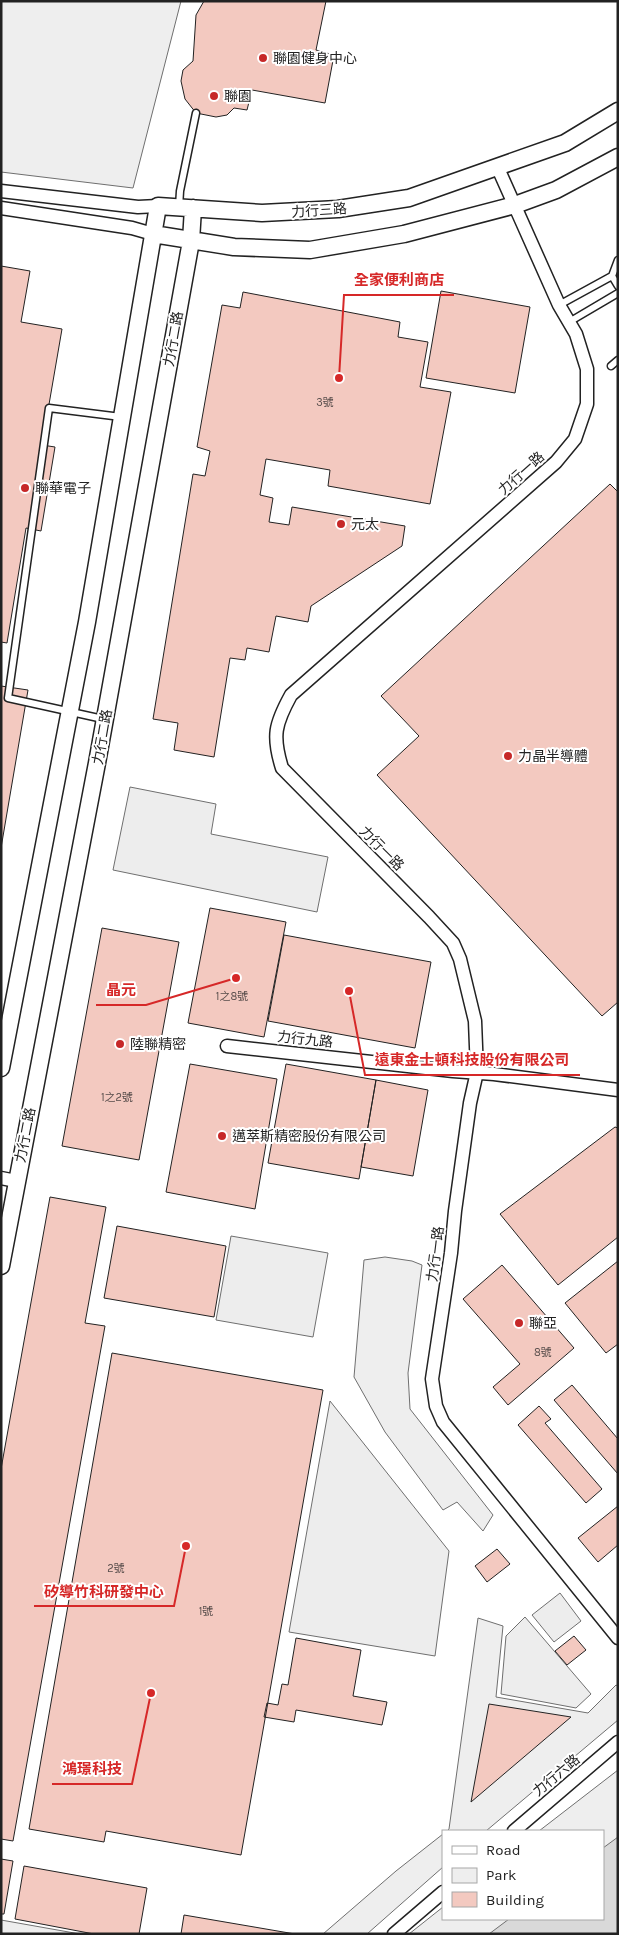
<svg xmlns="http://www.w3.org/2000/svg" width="619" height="1935" font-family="Karla,'Noto Sans TC',sans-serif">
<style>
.green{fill:#eee;stroke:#6f6f6f}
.parking{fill:#ededed;stroke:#6f6f6f}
.water{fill:#d9d9d9;stroke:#6f6f6f}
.building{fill:#f3c9c0;stroke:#222}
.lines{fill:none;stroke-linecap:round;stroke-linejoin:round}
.service-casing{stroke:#222;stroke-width:9}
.minor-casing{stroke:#222;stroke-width:15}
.tertiary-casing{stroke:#222;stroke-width:19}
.service{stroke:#fff;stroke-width:6}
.minor{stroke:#fff;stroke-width:12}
.tertiary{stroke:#fff;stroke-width:16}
.poi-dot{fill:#c62828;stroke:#fff;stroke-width:2}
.labels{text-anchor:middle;stroke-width:4;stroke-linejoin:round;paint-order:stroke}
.number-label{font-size:11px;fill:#564c4a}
.poi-label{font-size:14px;fill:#222;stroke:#fff;text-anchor:start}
.street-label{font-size:14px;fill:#222;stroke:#fff}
.leader{fill:none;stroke:#d62828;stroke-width:2}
.callout-dot{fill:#d62828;stroke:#fff;stroke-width:2}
.callout-label{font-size:15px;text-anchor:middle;font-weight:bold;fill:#d62828;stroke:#fff;stroke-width:4;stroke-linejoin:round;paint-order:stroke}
</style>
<rect width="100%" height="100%" fill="#fff"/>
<path class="green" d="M1,1H181L133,188L1,172Z
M385,1257L412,1261L422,1265L408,1373L410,1409L493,1515L483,1531L457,1502L443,1510L385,1432L354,1377L364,1260Z
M478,1618L503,1626L496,1697L588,1713L616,1685L618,1686V1720L486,1831H447L449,1829Z
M618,1770V1934H409L443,1907V1919H603V1831H539Z
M443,1834V1867L367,1934H323L396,1871Z
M1,1920L80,1934H1Z"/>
<path class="parking" d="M130,787L216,804L211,834L328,857L317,912L113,870Z
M231,1236L328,1253L313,1337L216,1320Z
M330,1401L449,1551L435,1656L289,1632Z
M560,1593L581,1621L554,1642L532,1615Z
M525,1617L591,1694L576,1708L501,1694L506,1636Z"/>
<path class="water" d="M618,1837V1934H489L509,1919H603V1848Z"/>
<path class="building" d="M204,1H326L316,50L334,55L325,103L252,90L247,110L234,108L227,115L216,117L196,113L185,99L181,81L183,70L193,61L196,15Z
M1,266L30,271L21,322L62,329L42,445L55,447L41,531L26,528L7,643L1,642Z
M441,291L530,307L515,393L426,378Z
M243,292L400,322L398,337L428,342L420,387L451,392L430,504L328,486L330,470L266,459L260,495L273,498L269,522L289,525L292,507L405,526L402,546L311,606L308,622L276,616L269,652L247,648L245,660L230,658L214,757L174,750L178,723L153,719L193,474L205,476L210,451L197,447L222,305L240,308Z
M610,484L618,492V1002L602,1016L377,775L419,736L381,696Z
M1,686L28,690L1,848Z
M210,908L286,922L264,1037L188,1023Z
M102,928L179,942L139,1160L62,1146Z
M284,935L431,962L415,1048L268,1021Z
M190,1064L277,1079L255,1209L166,1192Z
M286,1064L376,1080L359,1179L268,1163Z
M376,1080L428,1090L413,1176L361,1167Z
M615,1127L618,1128V1237L558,1285L500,1214Z
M50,1197L106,1207L85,1323L105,1326L13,1841L1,1839V1469Z
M117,1226L226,1246L214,1317L104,1298Z
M618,1261V1344L606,1353L565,1303Z
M502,1265L574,1348L508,1405L493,1387L520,1364L463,1299Z
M112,1353L323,1390L241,1855L106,1831L104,1842L29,1829Z
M572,1385L618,1439V1474L554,1400Z
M539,1406L551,1419L545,1423L602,1489L586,1503L518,1425Z
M618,1506V1545L598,1562L578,1538Z
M497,1549L510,1564L487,1582L475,1566Z
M574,1636L586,1650L567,1665L555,1651Z
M296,1638L361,1650L353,1696L387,1702L382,1725L296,1710L294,1722L264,1717L267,1703L278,1705L282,1684L288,1685Z
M489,1704L571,1717L471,1802Z
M1,1859L13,1861L4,1914H1Z
M24,1866L147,1888L139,1934H94L15,1919Z
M184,1915L295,1934H181Z"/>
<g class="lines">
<defs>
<path id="service" d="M179,207L180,191L196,113
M618,260L612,276L618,286
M559,305L612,276
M569,322L618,293
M611,366L618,360
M103,719L8,698L49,408L121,417"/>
<path id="minor" d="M497,166L559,305L576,334L587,369V404L575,439L556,462L291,695C275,724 272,736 282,768L429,917L453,943L460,959L475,1021L477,1072L470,1103L455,1211L451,1253L432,1379L436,1406L443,1422L618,1638
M1,191L138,207L158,206
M1,208L132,228L153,234
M227,1046L453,1071L494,1074L618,1090
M1,1178L16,1181
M514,1831L618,1742
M394,1934L443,1892"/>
<path id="tertiary" d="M153,234L234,247L310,250L404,234L515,205L556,190L618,157
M1,1068L87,622L158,206L262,213L338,209L409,198L565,143L618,111
M1,1266L97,763L191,241L193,208"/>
</defs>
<use href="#service" class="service-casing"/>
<use href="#minor" class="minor-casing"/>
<use href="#tertiary" class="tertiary-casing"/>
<use href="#service" class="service"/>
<use href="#minor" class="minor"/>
<use href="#tertiary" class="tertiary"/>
</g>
<g class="poi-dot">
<circle cx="263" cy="58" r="5"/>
<circle cx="214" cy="96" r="5"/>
<circle cx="25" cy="488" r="5"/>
<circle cx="341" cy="524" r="5"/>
<circle cx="508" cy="756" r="5"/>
<circle cx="120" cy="1044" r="5"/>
<circle cx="222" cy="1136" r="5"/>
<circle cx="519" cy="1323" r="5"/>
</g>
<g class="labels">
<g class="number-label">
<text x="325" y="406">3號</text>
<text x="232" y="1000">1之8號</text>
<text x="117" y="1101">1之2號</text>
<text x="543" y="1356">8號</text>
<text x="116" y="1572">2號</text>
<text x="206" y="1615">1號</text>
</g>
<g class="poi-label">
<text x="273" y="63">聯園健身中心</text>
<text x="224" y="101">聯園</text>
<text x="35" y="493">聯華電子</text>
<text x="351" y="529">元太</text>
<text x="518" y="761">力晶半導體</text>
<text x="130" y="1049">陸聯精密</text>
<text x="232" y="1141">邁萃斯精密股份有限公司</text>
<text x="529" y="1328">聯亞</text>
</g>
<g class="street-label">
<text transform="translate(319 210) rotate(-4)" y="5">力行三路</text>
<text transform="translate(173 339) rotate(-80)" y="5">力行二路</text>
<text transform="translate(521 473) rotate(-42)" y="5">力行一路</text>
<text transform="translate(102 737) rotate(-80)" y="5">力行二路</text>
<text transform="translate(382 848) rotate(45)" y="5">力行一路</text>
<text transform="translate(305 1039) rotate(6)" y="5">力行九路</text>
<text transform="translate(25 1135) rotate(-79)" y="5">力行二路</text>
<text transform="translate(435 1254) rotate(-83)" y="5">力行一路</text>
<text transform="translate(556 1775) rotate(-40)" y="5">力行六路</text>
</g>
</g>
<path class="leader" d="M339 378L344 295H454M236 978L146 1005H96M349 991L365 1075H580M186 1546L174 1606H34M151 1693L132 1784H52"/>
<g class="callout-dot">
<circle cx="339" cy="378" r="5"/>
<circle cx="236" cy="978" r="5"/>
<circle cx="349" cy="991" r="5"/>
<circle cx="186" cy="1546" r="5"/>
<circle cx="151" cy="1693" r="5"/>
</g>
<g class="callout-label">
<text x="399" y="285">全家便利商店</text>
<text x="121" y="995">晶元</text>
<text x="472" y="1065">遠東金士頓科技股份有限公司</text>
<text x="104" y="1597">矽導竹科研發中心</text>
<text x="92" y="1774">鴻璟科技</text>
</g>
<rect width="619" height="1935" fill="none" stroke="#222222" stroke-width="5"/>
<rect x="442" y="1830" width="162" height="90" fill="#ffffff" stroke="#a7a7a7"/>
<rect x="452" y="1846" width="25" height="8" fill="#ffffff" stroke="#a7a7a7"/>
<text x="486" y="1855" font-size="15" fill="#222222">Road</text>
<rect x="452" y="1868" width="25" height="15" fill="#eeeeee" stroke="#a7a7a7"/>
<text x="486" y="1880" font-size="15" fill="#222222">Park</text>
<rect x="452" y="1892" width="25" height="15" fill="#f3c9c0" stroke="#a7a7a7"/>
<text x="486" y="1905" font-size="15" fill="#222222">Building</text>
</svg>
